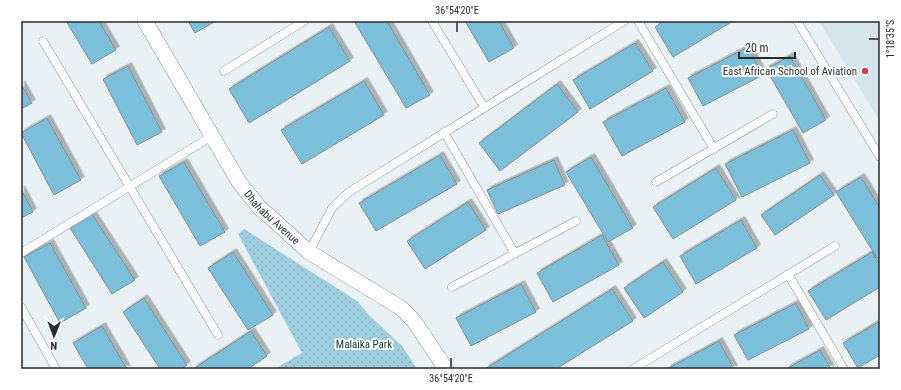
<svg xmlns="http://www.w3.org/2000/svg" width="901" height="390" font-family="'Roboto Condensed',sans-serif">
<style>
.built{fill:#d6e5ec}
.park{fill:url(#park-dots)}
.building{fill:#7bbfda;stroke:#848a8d;filter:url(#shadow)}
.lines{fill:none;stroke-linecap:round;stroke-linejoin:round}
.service-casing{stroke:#888f91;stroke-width:9}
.minor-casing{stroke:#888f91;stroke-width:16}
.service{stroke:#fff;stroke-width:8}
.minor{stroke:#fff;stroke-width:15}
.ticks{fill:none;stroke:#282b2c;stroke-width:1.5}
.poi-dot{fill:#cd3d57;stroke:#fff;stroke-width:1.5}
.labels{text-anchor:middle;stroke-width:4;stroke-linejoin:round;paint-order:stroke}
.poi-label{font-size:11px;fill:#282b2c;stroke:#fff;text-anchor:end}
.street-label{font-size:11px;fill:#282b2c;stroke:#fff}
.park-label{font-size:11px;fill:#0e2f3b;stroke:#fff}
.neatline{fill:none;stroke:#282b2c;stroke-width:1.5}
.ticks-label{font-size:10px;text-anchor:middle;fill:#282b2c}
</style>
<defs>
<pattern id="park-dots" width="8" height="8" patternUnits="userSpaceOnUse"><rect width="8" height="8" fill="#9ecde0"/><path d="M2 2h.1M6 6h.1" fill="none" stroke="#88b0c0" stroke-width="1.8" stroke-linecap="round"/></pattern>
<filter id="shadow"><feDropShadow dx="3.5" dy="-3.5" stdDeviation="0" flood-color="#0004"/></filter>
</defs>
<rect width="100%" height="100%" fill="#e9f1f4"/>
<path class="built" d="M819,21H880V122Z"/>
<path class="park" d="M244,229L357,301L368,314L403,347L417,369H275L302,353L238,234Z"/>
<path class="building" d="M66,21H99L116,50L92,64Z
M188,21H216L195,33Z
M354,21H387L430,95L406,108Z
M465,21H499L514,48L489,62Z
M664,21H733L673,57L655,27Z
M329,27L350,61L249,123L229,89Z
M635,43L653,71L590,109L573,80Z
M748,47L763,75L703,106L688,78Z
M790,56L826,120L803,133L766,69Z
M128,66L162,132L137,145L103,79Z
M364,81L384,115L302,164L281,130Z
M21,84L32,103L21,109Z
M557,84L578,112L500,171L479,143Z
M666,88L685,122L622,156L603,122Z
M47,118L81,180L54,195L21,133Z
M793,130L810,163L742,197L725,164Z
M440,155L457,184L376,231L359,203Z
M591,157L633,228L608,242L566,172Z
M554,160L565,185L498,214L487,190Z
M184,162L225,232L200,246L159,176Z
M716,168L736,200L673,239L653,207Z
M820,175L834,195L775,235L761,215Z
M861,177L880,208V256L877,258L836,192Z
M21,189L33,212L21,218Z
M468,202L486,230L425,269L407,241Z
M92,214L135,280L112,294L70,228Z
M741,220L757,248L696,284L680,256Z
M602,235L619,265L553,302L537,273Z
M50,243L86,308L60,323L24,257Z
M233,252L273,315L248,330L208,268Z
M872,252L880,265V287L826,320L808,291Z
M663,262L683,292L644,318L624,288Z
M521,284L536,312L471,346L456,318Z
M612,289L633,321L556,369H485Z
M144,298L187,365L181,369H160L123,312Z
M796,303L809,329L748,360L734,335Z
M880,321V355L858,368L843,343Z
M102,326L127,369H88L73,343Z
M251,331L267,356L248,369H193Z
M719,341L734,369H667Z
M820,350L831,369H786Z"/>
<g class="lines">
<defs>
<path id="service" d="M432,21L484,107
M638,21L714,149
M797,21L880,157
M43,41L218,335
M224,71L304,21
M444,132L515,254
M656,182L773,114
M309,252L332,208L349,192L624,21
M21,253L212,136
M788,274L844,369
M452,287L576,221
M21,307L56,369
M633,369L835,246"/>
<g id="minor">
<path id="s1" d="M145,21L239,182L259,207L309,252L401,308L414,321L446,369"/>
</g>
</defs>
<use href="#service" class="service-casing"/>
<use href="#minor" class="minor-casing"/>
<use href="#service" class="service"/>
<use href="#minor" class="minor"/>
</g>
<path class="ticks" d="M457,32V22M869,39H879M451,368V358"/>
<circle class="poi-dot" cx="865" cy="71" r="4"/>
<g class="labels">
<g class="poi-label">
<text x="857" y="75">East African School of Aviation</text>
</g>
<g class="street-label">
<text dy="4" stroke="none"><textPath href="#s1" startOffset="235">Dhahabu Avenue</textPath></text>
</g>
<g class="park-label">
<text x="364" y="348">Malaika Park</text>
</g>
</g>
<rect width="901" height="390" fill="none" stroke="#ffffff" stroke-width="44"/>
<g transform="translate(54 336) rotate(181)" stroke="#ffffff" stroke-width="3" paint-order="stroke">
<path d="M0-3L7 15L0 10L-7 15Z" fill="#282b2c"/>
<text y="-6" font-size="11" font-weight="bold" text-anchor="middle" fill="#282b2c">N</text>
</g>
<path d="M739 52v6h56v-6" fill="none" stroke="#282b2c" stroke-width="2"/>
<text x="745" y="52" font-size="12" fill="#282b2c" stroke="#ffffff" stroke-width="3" paint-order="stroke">20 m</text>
<rect x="22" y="22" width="857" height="346" class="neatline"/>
<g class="ticks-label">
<text x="457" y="14">36°54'20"E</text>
<text transform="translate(890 39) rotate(-90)" y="4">1°18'35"S</text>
<text x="451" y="382">36°54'20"E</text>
</g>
</svg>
